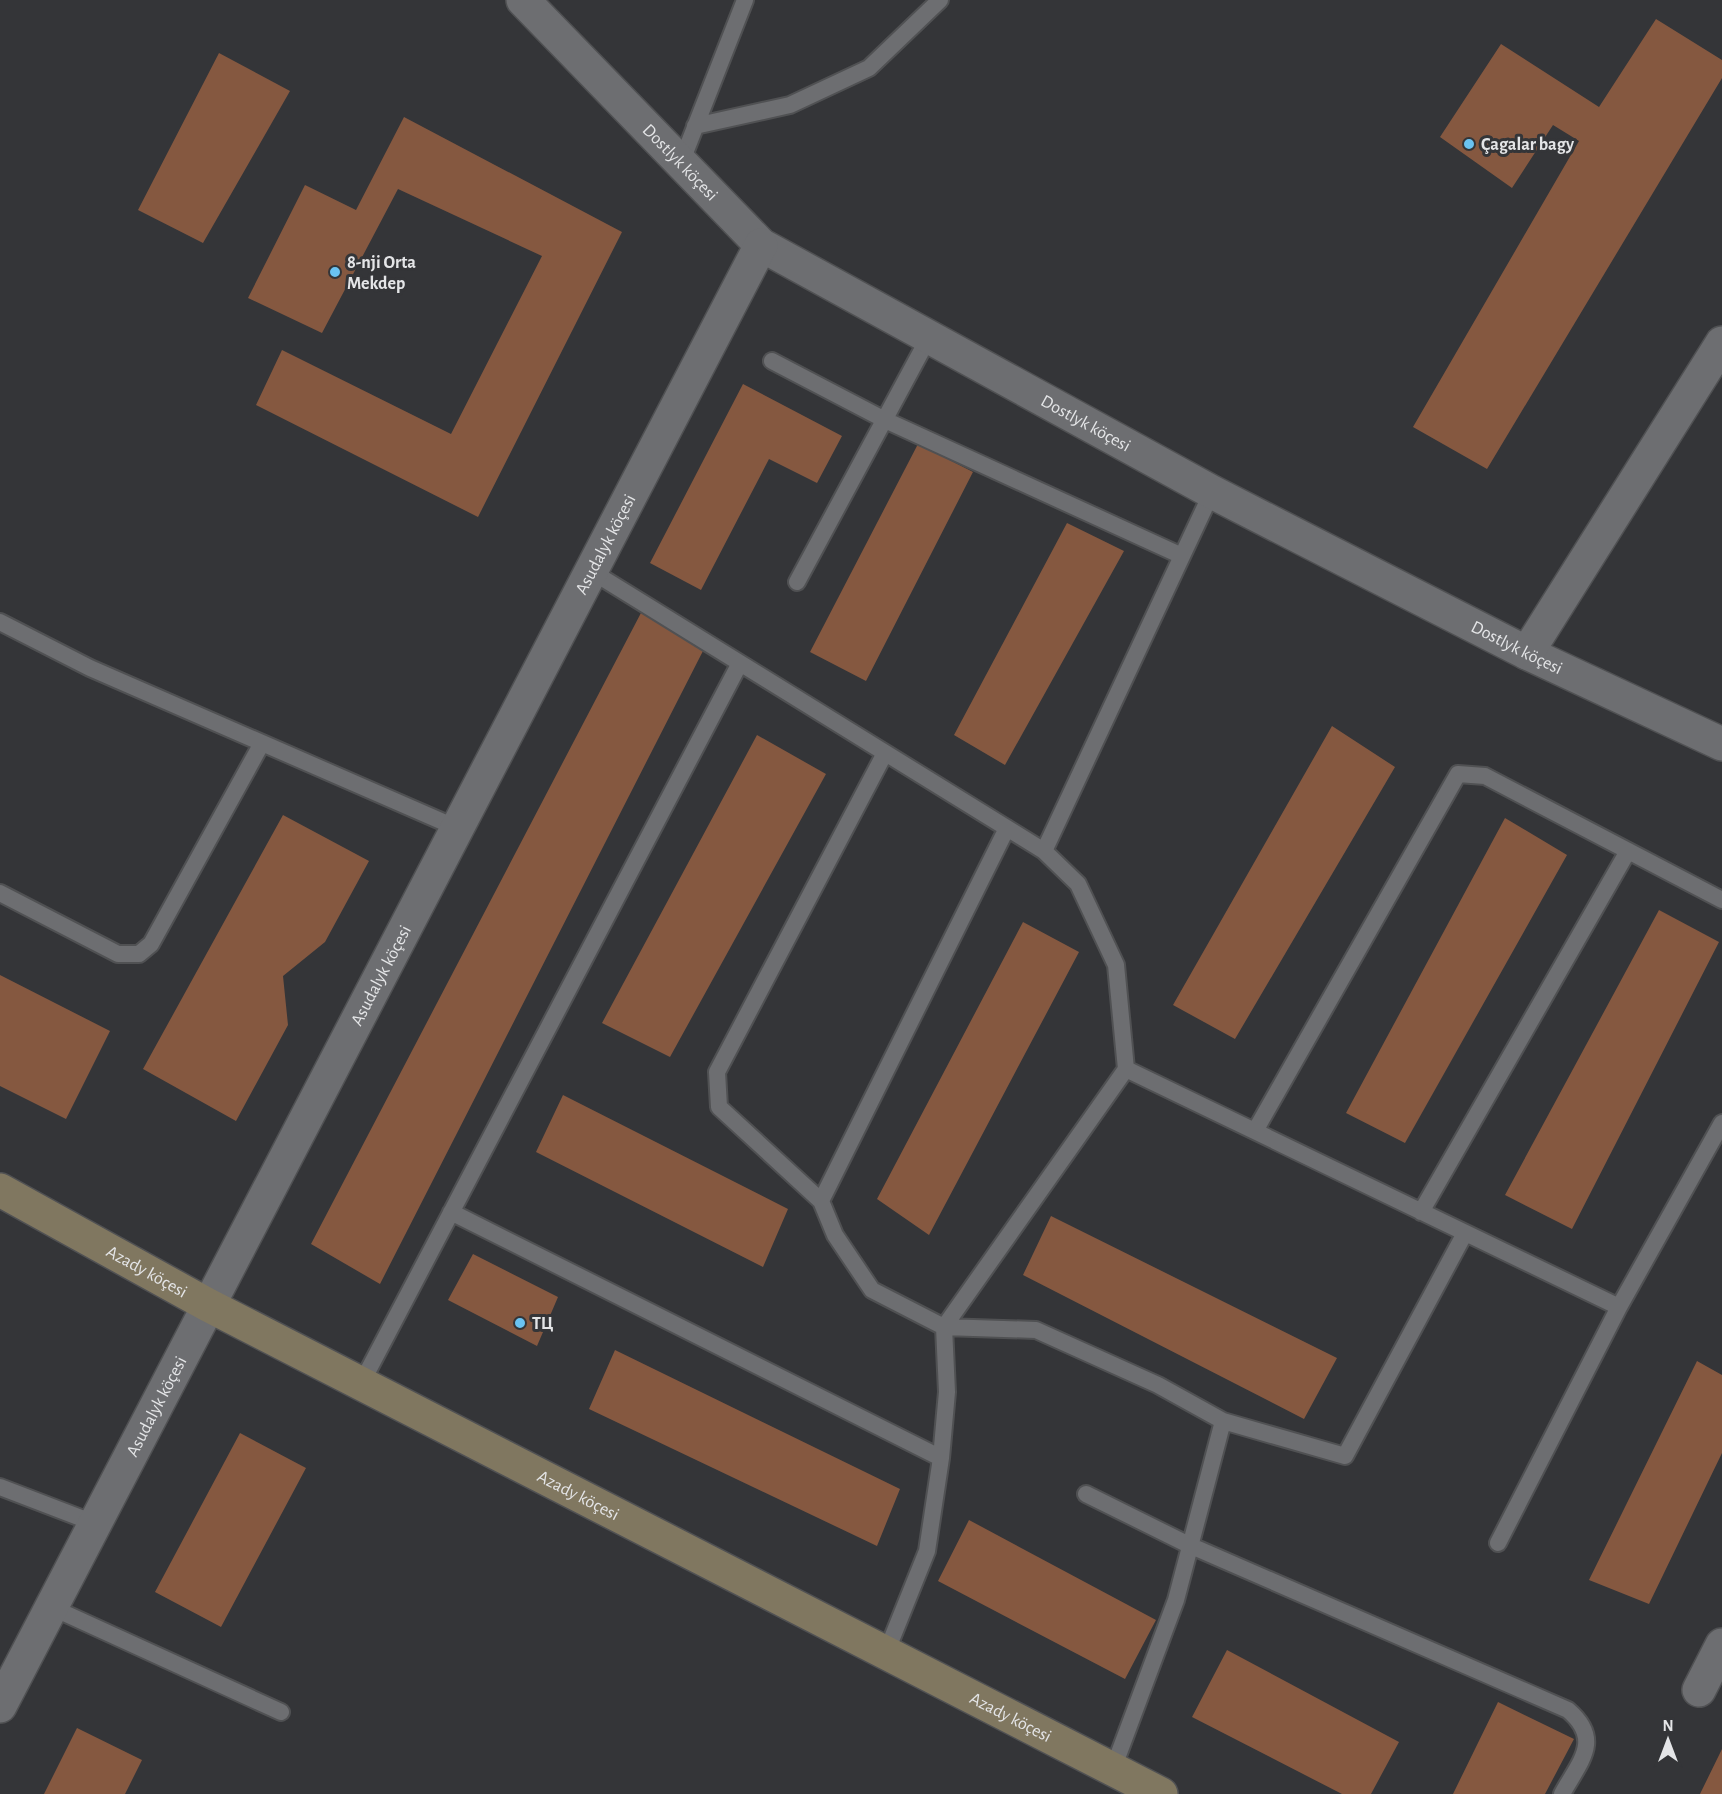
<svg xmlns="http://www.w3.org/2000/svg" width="1722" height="1794" font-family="'Alegreya Sans',sans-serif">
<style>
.building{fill:#855840}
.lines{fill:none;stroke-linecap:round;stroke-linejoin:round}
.service-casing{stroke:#505153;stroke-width:20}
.minor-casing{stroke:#505153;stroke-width:36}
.secondary-casing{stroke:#505153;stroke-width:36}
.service{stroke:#6d6e71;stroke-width:16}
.minor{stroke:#6d6e71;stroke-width:33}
.secondary{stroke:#807760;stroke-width:33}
.poi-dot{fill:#6ac3f2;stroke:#343538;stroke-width:2}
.labels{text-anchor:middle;stroke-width:6;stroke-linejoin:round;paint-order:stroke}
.poi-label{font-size:18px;font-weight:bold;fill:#e4e5e7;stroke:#343538;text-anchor:start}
.street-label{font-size:18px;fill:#e4e5e7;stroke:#343538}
</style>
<rect width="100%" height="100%" fill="#343538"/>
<path class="building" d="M1656,19L1722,60V78L1487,469L1413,427L1579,141L1553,125L1512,188L1440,137L1501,44L1599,107Z
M219,53L290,91L203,243L138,210Z
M404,117L622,232L478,517L256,405L282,350L451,434L542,256L398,189L322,333L248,298L305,185L356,210Z
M743,384L842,436L817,483L769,459L701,590L650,563Z
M918,444L973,472L866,681L810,652Z
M1067,523L1124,551L1005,765L954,735Z
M642,611L704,649L380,1284L311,1244Z
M1332,726L1395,767L1235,1039L1173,1005Z
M757,735L826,774L670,1057L602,1023Z
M283,815L369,861L325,942L283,976L288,1025L236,1121L143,1069Z
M1505,818L1567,855L1405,1143L1346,1113Z
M1659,910L1719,942L1572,1229L1505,1195Z
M1023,922L1079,952L929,1235L877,1199Z
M0,975L110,1031L66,1119L0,1086Z
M563,1095L788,1209L763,1267L536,1152Z
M1051,1216L1337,1358L1304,1419L1023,1275Z
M473,1254L558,1297L537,1346L448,1300Z
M615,1350L900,1489L877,1546L589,1409Z
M1697,1361L1722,1375V1453L1649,1604L1589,1580Z
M240,1433L306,1468L221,1627L155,1592Z
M969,1520L1156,1620L1125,1679L938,1581Z
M1227,1650L1399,1742L1371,1794H1342L1192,1717Z
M1498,1702L1574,1739L1545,1794H1453Z
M77,1728L142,1760L125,1794H44Z
M1722,1749V1794H1700Z"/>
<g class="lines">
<defs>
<path id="service" d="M695,126L790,105L869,68L940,0
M681,163L745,0
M772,361L885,420L1182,556
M1212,492L1044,851L1078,884L1116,965L1126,1069L1619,1307L1722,1123
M591,571L1044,851
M797,582L929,337
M0,622L90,668L457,828
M885,753L717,1072L719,1107L821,1201L835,1235L872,1290L944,1327L947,1392L941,1458L927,1551L886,1653
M0,893L118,954H139L151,944L262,743
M1255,1131L1458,774L1485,776L1722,900
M821,1201L1007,828
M451,1212L941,1458
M1421,1212L1628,851
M944,1327L1036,1330L1158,1385L1223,1421L1176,1600L1113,1769
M944,1327L1126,1069
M361,1384L740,663
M1223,1421L1345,1456L1465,1233
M0,1487L94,1523
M1086,1494L1189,1545L1568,1710C1603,1740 1580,1761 1562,1794
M1498,1543L1619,1307
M51,1607L281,1712"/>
<g id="minor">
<path id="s1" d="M523,0L761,245L1212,492L1527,653L1722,744"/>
<path d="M1527,653L1722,343"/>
<path d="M1699,1690L1722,1645"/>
<path id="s2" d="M0,1706L761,245"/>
</g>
<g id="secondary">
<path id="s3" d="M0,1190L208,1305L1161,1794"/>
</g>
</defs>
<use href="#service" class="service-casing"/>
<use href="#minor" class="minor-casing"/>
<use href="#secondary" class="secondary-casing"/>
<use href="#service" class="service"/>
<use href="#minor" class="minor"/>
<use href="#secondary" class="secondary"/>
</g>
<g class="poi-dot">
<circle cx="1469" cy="144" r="6"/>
<circle cx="335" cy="272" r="6"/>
<circle cx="520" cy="1323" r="6"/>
</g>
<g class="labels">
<g class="poi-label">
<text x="1481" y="150">Çagalar bagy</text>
<text x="347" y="268">8-nji Orta<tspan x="347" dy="21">Mekdep</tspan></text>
<text x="532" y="1329">ТЦ</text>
</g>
<g class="street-label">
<text dy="6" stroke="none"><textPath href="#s1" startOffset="226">Dostlyk köçesi</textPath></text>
<text dy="6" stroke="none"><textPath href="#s1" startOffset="712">Dostlyk köçesi</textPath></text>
<text dy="6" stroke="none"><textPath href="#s2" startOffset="1310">Asudalyk köçesi</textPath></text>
<text dy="6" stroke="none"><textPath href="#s1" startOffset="1198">Dostlyk köçesi</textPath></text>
<text dy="6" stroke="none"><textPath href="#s2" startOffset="824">Asudalyk köçesi</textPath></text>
<text dy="6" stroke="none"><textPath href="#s3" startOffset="168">Azady köçesi</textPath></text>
<text dy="6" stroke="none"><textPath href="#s2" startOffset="338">Asudalyk köçesi</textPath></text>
<text dy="6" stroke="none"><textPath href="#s3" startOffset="654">Azady köçesi</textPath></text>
<text dy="6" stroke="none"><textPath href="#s3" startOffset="1140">Azady köçesi</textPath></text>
</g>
</g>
<g transform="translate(1668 1740)" stroke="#343538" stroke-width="4.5" paint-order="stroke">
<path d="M0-4.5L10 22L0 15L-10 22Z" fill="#e4e5e7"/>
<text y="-9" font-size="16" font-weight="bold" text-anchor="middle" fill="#e4e5e7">N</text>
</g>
</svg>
